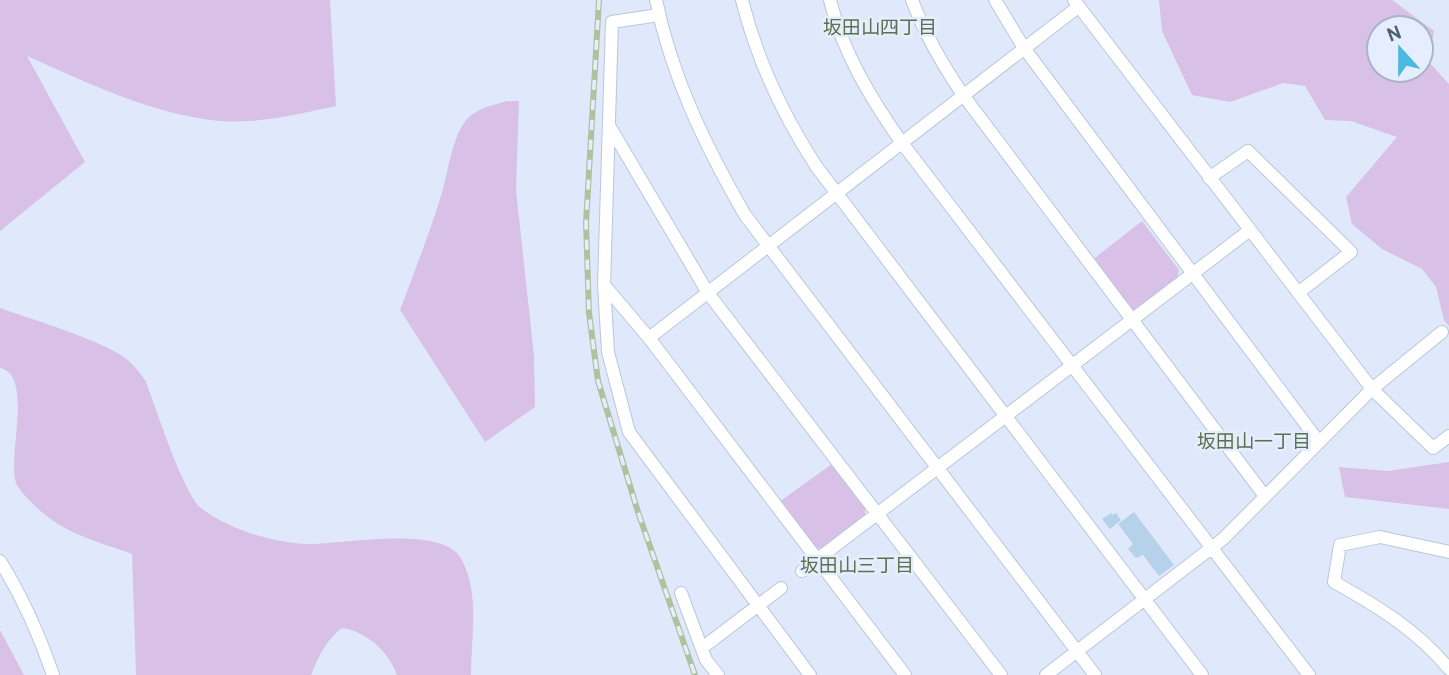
<svg xmlns="http://www.w3.org/2000/svg" width="1449" height="675" font-family="Overpass,'Noto Sans JP',sans-serif">
<style>
.green{fill:#d8c0e7;fill-rule:evenodd}
.building{fill:#b5d2ea}
.lines{fill:none;stroke-linecap:round;stroke-linejoin:round}
.minor-casing{stroke:#b8c8d9;stroke-width:14}
.minor{stroke:#fff;stroke-width:12}
.rail-casing{stroke:#afc2a0;stroke-width:6}
.rail{stroke:#e6eefe;stroke-width:3.5;stroke-dasharray:10;stroke-linecap:butt}
.labels{text-anchor:middle;stroke-width:5;stroke-linejoin:round;paint-order:stroke}
.neighbourhood-label{font-size:19px;fill:#5a7250;stroke:#e6eefe}
</style>
<rect width="100%" height="100%" fill="#e0e9fb"/>
<path class="green" d="M0,0H330L336,106C299,114 258,124 219,121C151,114 88,83 27,56L85,162L0,231Z
M1159,0H1392L1434,31L1429,62L1449,84V326L1444,320L1436,287L1422,269L1382,249L1352,224L1346,197L1397,137L1351,121L1325,120L1305,86L1283,83L1230,102L1192,95L1162,31ZM1379,28H1421V70H1379Z
M507,101H519L516,190L534,356L535,407L485,442L400,310C414,273 428,237 440,199C448,176 451,136 468,118C478,108 494,105 507,101Z
M1142,221L1179,270L1177,278L1134,310L1126,308L1091,261Z
M0,308C36,321 93,337 124,357C133,364 140,372 146,382C156,408 183,493 201,508C228,529 271,542 305,544C341,545 444,523 462,560C480,595 471,637 471,675H397C389,652 366,631 342,628C326,640 318,657 311,675H136L132,554C94,540 63,534 33,504C28,499 19,490 16,483C7,457 34,375 0,368Z
M1449,462V509L1345,497L1339,467L1388,471Z
M832,464L865,507V516L825,547L816,549L779,502Z
M0,630L24,675H0Z"/>
<path class="building" d="M1134,512L1174,565L1159,576L1143,555L1136,558L1128,549L1133,544L1118,524Z
M1111,513L1113,515L1116,513L1121,520L1110,529L1102,519Z"/>
<g class="lines">
<defs>
<path id="minor" d="M656,0C672,78 706,147 745,215L1095,675
M742,0C757,60 783,115 816,166L1202,675
M830,0C843,53 871,99 902,143L1309,675
M912,0C925,35 942,64 963,95L1264,495
M995,0L1024,48L1319,442
M1074,0L1372,389L1433,448L1449,436
M659,15L612,22L604,285L608,352L629,432L810,675
M610,127L708,293L1001,675
M1209,178L1248,151L1351,252L1298,293
M604,285L649,338L905,675
M649,338L1078,7
M1449,552L1380,537L1340,545L1334,582C1377,606 1417,630 1449,669
M0,561C23,598 39,634 53,675
M802,571L1250,230
M681,593L706,660L718,675
M702,648L781,588
M1046,675L1223,539L1372,389L1442,332"/>
</defs>
<use href="#minor" class="minor-casing"/>
<use href="#minor" class="minor"/>
<defs>
<path id="rail" d="M599,0L586,223L589,313L598,381L638,512L695,675"/>
</defs>
<use href="#rail" class="rail-casing"/>
<use href="#rail" class="rail"/>
</g>
<g class="labels">
<g class="neighbourhood-label">
<text x="880" y="34">坂田山四丁目</text>
<text x="1254" y="448">坂田山一丁目</text>
<text x="857" y="572">坂田山三丁目</text>
</g>
</g>
<g transform="translate(1400 49) rotate(339)"><circle r="33" fill="#e6eefe" stroke="#a7b5c5" stroke-width="2"/>
<path d="M0-5L12 26L0 18L-12 26Z" fill="#4ab9e0"/>
<text y="-10" font-size="19" font-weight="bold" text-anchor="middle" fill="#496070">N</text>
</g>
</svg>
